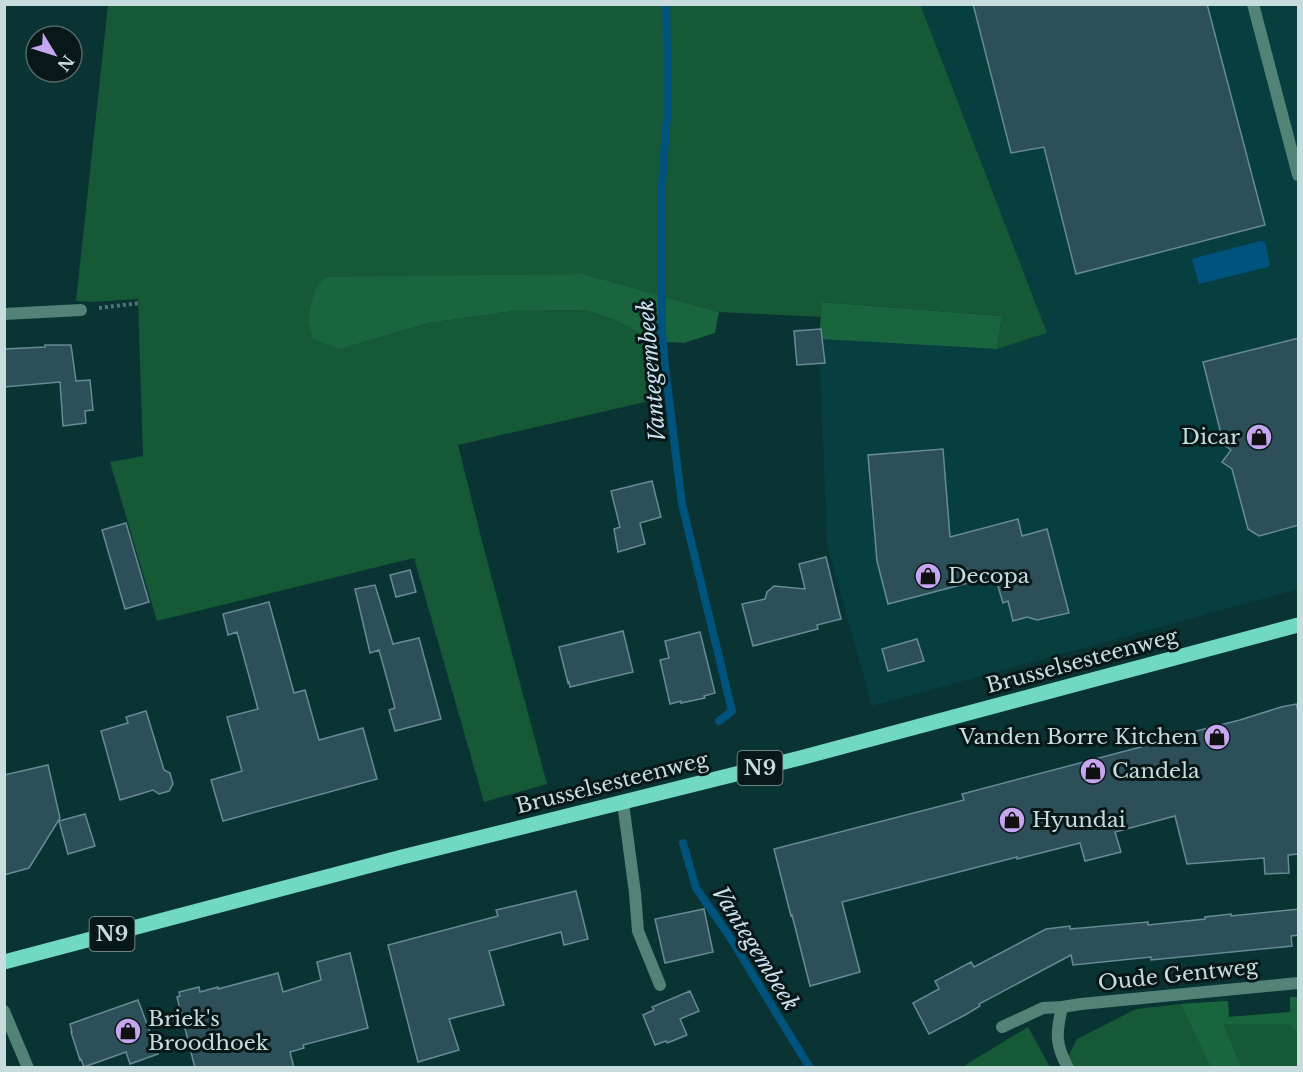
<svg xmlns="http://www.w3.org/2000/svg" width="1303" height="1072" font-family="'Libre Baskerville',serif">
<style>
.built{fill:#073e40}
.green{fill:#165936}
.forest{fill:#19653d}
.water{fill:#00537d}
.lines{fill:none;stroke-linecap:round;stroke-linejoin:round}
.stream{stroke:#00537d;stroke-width:8}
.building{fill:#2d4f5a;stroke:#678b96;stroke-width:1.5}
.path{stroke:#537475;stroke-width:4;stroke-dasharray:3 3;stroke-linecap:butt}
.lane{stroke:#538277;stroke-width:12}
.street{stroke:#538277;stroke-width:12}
.primary{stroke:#71d9c1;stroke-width:15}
.labels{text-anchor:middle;stroke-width:6;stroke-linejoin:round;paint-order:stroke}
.shield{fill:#081818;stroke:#8ea1a1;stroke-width:1.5}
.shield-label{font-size:20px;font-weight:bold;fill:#c7dcdc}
.poi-label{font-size:21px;fill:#c7dcdc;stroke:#081818;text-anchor:start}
.street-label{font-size:21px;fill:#c7dcdc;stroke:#081818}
.water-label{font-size:22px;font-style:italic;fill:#cce0f0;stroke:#081818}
</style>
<rect width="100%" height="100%" fill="#0a3334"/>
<path class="built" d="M920,5H1298V589L872,706L827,545L819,339L997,349L1047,333Z"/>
<path class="green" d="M920,4L1047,333L997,349L1002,316L823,302L821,317L719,312L584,274L340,349L429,323L513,311L586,310L617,321L643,335L654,400L458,445L483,545L547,784L484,802L414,558L157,621L110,462L143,456L138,299L93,302L76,301L108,5Z
M1290,997H1298V1067L1074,1068L1068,1057L1077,1039L1136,1009L1181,1004L1228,1001L1229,1017L1290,1012Z
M1028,1027L1050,1067H962Z"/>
<path class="forest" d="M584,274L719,312L715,333L684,343L666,342L643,335L617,321L586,310L513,311L429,323L340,349L313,339L308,320L315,289L326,277Z
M822,302L1002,316L997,349L819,339Z
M1290,997H1298V1031L1288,1024H1223L1241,1067H1211L1181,1004L1228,1001L1229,1017L1291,1012Z"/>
<path class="water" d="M1260,241L1265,242L1270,265L1268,267L1199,284L1192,260L1195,258Z"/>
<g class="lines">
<path class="stream" d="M666,4L668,103L662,183V332L665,367L682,504L732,711L719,721
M683,843L696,888L728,934L810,1068"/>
</g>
<path class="building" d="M973,4H1207L1265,225L1076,274L1044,147L1011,153Z
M821,329L825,363L797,365L794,331Z
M1299,338V525L1259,536L1248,529L1232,469L1222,462L1231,450L1217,440L1221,434L1203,362Z
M45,345H71L76,381L90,380L93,410L85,411L86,423L63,426L60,382L4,387V349L45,347Z
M943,449L950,537L1018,519L1022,536L1047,529L1069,613L1037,620L1027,617L1013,621L1008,601L1003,603L995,576L888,604L877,561L868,455Z
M652,481L661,517L640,523L645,544L618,552L614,529L620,527L611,491Z
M126,523L149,602L125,609L102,530Z
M826,557L841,619L817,625L818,629L753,646L742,604L765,599L767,592L774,586L805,589L799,564Z
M410,570L416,592L396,597L390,575Z
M375,585L393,644L419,638L441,719L395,731L389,710L395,708L379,650L370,653L355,589Z
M269,602L294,693L305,690L319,740L363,728L377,779L223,821L211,780L242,771L227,717L258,709L237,632L228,635L223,614Z
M623,631L633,672L570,687L569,682L568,683L559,647Z
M700,632L715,693L704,696L705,698L681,703V701L670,704L660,660L669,658L665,641Z
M917,639L924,661L888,671L882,649Z
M1296,704L1299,714V854L1288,855L1289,873L1265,874L1264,858L1187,864L1175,816L1115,832L1121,852L1085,861L1080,843L1017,859V857L842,902L860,972L810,986L792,915L791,916L774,849L964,800L962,794L1156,743V741L1240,720L1281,707Z
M146,711L164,770L170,773L173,784L169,791L159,794L153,790L120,800L101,731L128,723L126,717Z
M48,765L60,818L29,868L4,875V775Z
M85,814L95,846L68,854L59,821Z
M576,891L588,939L564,945L561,932L489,951L504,1005L449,1019L459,1050L418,1062L388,945L498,916L496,910Z
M704,909L713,952L665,963L655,919Z
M1299,909V935L1291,936L1292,946L1151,960V957L1073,965L1071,955L979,1004L980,1006L965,1015L929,1034L913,1003L939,989L935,981L971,962L974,967L1046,929L1070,926V929L1148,922V925L1205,919V917L1231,914V916Z
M350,953L368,1028L303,1045L304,1048L290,1052L294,1068H195L177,997L180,996L179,992L199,987L200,992L218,987V989L278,973L283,992L321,980L317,962Z
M690,991L699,1011L680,1019L687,1035L667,1043L666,1041L655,1045L643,1015L654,1010L652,1007Z
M138,1000L158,1054L130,1064L126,1052L84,1067L81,1059L80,1060L71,1032H72L70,1024Z"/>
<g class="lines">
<path class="path" d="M99,308L140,303"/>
<path class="lane" d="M1253,4L1298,175
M623,803L635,893L638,931L660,985"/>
<path class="street" d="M4,314L81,310
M4,1011L28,1068
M1002,1027L1043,1008L1062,1007
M1068,1068C1055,1044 1056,1033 1062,1007L1081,1004L1298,983"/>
<path class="primary" d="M4,962L402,857L800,758L1298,625"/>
</g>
<defs>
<symbol id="shop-disc" viewBox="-11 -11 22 22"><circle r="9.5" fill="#c6a6f0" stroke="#081818"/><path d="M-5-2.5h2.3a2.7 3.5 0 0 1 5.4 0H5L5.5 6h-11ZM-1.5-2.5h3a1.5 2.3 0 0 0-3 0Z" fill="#111"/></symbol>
</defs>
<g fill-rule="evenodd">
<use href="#shop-disc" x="1244" y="422" width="30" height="30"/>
<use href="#shop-disc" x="913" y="561" width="30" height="30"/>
<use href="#shop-disc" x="1202" y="722" width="30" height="30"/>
<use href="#shop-disc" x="1078" y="756" width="30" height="30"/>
<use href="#shop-disc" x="997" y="805" width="30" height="30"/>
<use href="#shop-disc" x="113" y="1016" width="30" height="30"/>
</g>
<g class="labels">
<g class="shield">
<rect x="737.5" y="751" width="45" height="34" rx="4.5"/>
<rect x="89.5" y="917" width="45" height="34" rx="4.5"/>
</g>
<g class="shield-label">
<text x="760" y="775">N9</text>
<text x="112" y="941">N9</text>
</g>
<g class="poi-label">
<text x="1240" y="444" text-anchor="end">Dicar</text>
<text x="948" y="583">Decopa</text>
<text x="1198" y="744" text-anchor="end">Vanden Borre Kitchen</text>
<text x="1112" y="778">Candela</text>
<text x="1032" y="827">Hyundai</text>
<text x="148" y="1026">Briek's<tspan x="148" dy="24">Broodhoek</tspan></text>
</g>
<g class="street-label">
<text transform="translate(1082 661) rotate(-15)" y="7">Brusselsesteenweg</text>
<text transform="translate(612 783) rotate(-14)" y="7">Brusselsesteenweg</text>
<text transform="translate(1178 975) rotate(-6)" y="7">Oude Gentweg</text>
</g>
<g class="water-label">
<text transform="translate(651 371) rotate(-95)" y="8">Vantegembeek</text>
<text transform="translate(756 948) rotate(58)" y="8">Vantegembeek</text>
</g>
</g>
<rect width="1303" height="1072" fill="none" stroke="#c7dcdc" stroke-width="12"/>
<g transform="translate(54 54) rotate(128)"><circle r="28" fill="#081818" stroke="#546666" stroke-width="1.5"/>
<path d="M0-4.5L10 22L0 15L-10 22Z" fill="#c6a6f0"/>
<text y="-9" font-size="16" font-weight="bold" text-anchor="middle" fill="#c7dcdc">N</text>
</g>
</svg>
